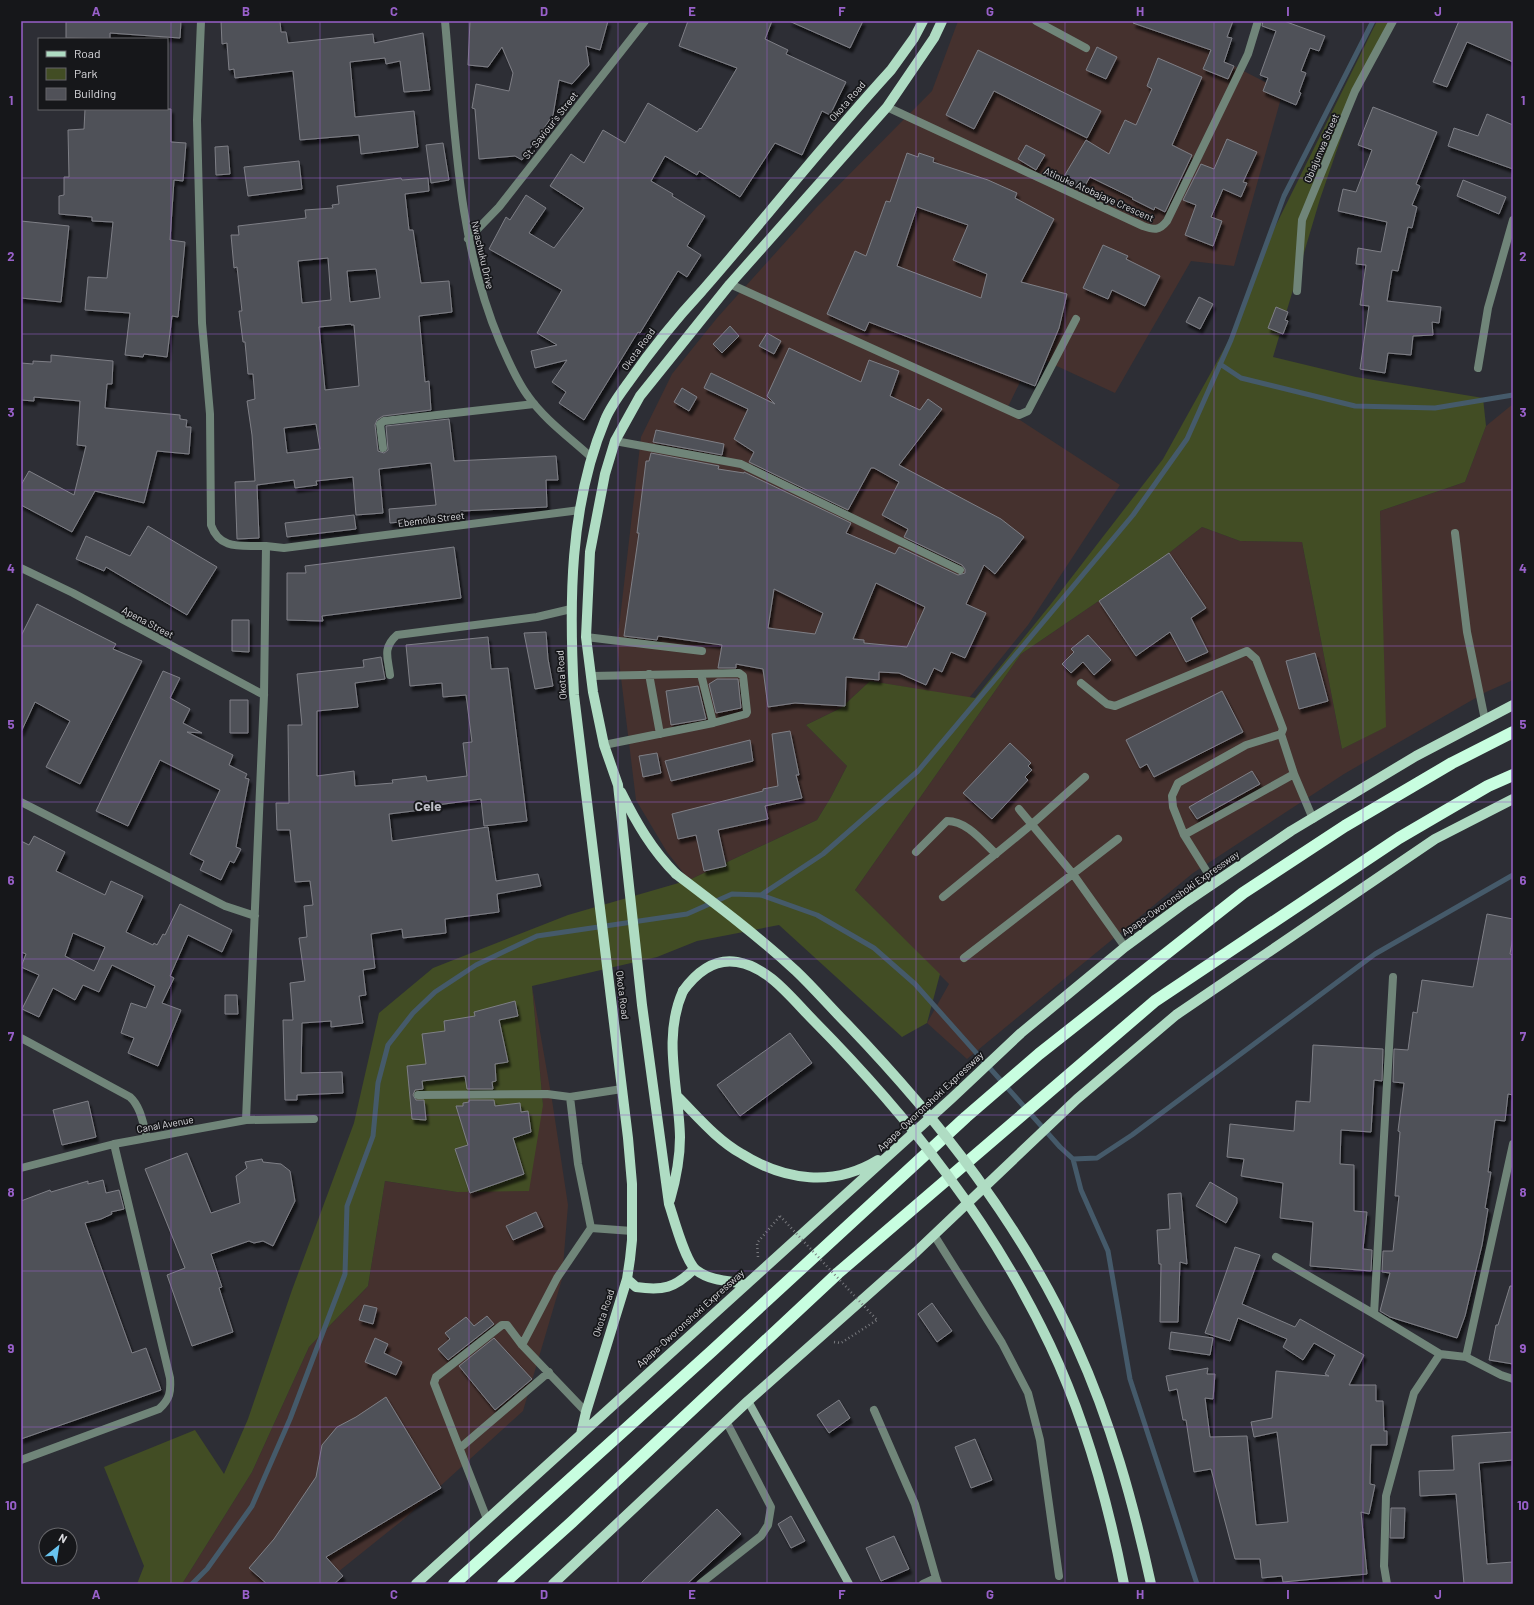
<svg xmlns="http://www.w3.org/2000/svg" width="1534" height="1605" font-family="Barlow,sans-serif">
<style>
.industrial{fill:#45312e}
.green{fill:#424d24}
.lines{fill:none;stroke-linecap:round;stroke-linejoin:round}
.stream{stroke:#455a6a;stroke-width:5}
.building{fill:#505158;stroke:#7e7f86;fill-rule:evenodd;filter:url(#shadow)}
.path{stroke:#78797e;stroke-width:2.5;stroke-dasharray:1 3;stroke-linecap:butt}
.service{stroke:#708579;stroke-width:8}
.minor{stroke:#708579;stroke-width:8}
.secondary{stroke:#94b6a3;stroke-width:8}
.primary{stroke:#afdcc3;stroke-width:10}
.motorway{stroke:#c8fee0;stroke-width:12}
.path-bridge{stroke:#78797e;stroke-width:2.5;stroke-dasharray:1 3;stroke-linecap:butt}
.primary-bridge{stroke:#afdcc3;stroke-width:10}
.grid{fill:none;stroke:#9860c9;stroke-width:1;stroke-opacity:0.55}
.labels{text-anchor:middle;stroke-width:3.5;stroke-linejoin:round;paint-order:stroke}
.street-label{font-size:10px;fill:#dbdbdf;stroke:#16171a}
.district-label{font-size:14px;font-weight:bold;fill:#bdbec6;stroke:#16171a}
.neatline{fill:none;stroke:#9860c9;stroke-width:1.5}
.grid-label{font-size:13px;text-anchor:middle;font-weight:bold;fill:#9860c9}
</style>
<defs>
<filter id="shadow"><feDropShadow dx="2.5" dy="4.5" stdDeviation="1" flood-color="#0009"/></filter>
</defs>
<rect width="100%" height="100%" fill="#2d2e35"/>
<path class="industrial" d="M958,21H1228L1216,57L1283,91L1234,266L1191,261L1115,393L1033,355L1006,411L1120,485L1028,625L969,698L870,681L841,708L806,725L847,766L831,797L817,820L689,880L667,852L636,800L617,645L641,437L672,374L717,318L816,208L932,91Z
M1513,404V680L1486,692L1344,774L1193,873L967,1059L927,1023L949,984L855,890L1021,654L1169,553L1202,527L1240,541L1302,542L1342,749L1385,727L1380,511L1465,482L1486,426Z
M532,986L552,1100L568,1205L562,1279L523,1411L404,1519L323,1584H182L252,1472L309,1347L368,1286L385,1181L457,1192L543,1105Z"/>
<path class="green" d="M1377,21H1390L1361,80L1320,199L1273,357L1356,377L1483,398L1486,426L1465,482L1380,511L1386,727L1342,749L1302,542L1240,541L1202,527L1169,553L1021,654L855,890L940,974L927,1023L902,1037L779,925L697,941L657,957L532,986L543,1105L529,1191L457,1192L385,1181L368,1286L309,1347L252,1472L182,1584H137L144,1566L104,1467L195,1430L224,1474L248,1419L292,1290L354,1123L379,1013L433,968L568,915L689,880L817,820L831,797L847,766L806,725L841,708L870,681L975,698L1051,604L1163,459L1229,340L1275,227Z"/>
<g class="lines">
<path class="stream" d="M1220,364L1241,378L1355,406L1435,408L1513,395
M761,895L823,854L918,771L1133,515L1187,439L1231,340L1284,196L1373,21
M1073,1159L1081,1190L1108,1251L1130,1379L1197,1584
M192,1584L207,1569L252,1506L290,1419L345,1274L347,1206L373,1136L378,1083L388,1045L413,1013L435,992L476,965L537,936L687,914L732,894L761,895L817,915L874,948L915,984L1060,1147L1073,1159L1097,1158L1132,1135L1375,954L1513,875"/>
</g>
<path class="building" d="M66,21H181L180,38L110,33V39L66,38Z
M221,21H280L281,32H286L288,43L373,34L374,43L423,33L430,90L404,92L400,61L386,64L385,58L350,62L355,117L414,111L418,147L361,154L359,135L300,140L293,71L235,78L234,69L229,70L227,43L222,44Z
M470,21H608L600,50L586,46L589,65L572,84L559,80L553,115L522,160L515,156L479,159L475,109L472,108L476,84L509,91L513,73L502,47L488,67L468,65Z
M688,21H772L765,39L788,50L786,54L846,82L830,115L822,111L802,155L775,143L740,197L699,171L697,175L665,156L651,181L673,194L672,196L705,216L687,246L701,255L687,277L678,271L640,333L638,332L584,420L559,403L566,392L552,382L567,360L535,368L531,351L557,345L537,333L562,290L489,249L506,217L510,220L526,195L546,208L529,233L554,248L584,208L550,186L571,154L584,163L603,130L625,143L648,103L697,132L700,128L701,129L737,68L679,46Z
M789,21H863L850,48Z
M1134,21H1233L1227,37L1232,38L1224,62L1234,66L1228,79L1203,69L1211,50L1133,23Z
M1263,21H1284L1325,36L1319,51L1310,48L1301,71L1306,73L1299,92L1301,93L1296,105L1263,91L1268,78L1260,75L1276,31L1262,26Z
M1459,21H1513V62L1467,42L1447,87L1433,82Z
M1097,47L1117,57L1106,79L1086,70Z
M978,50L1101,111L1087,138L994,91L974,129L946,115Z
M1158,58L1202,77L1172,145L1192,155L1165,212L1155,207L1154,210L1132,199L1133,198L1090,177L1083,189L1063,178L1086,140L1109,154L1125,120L1136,125L1152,89L1147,86Z
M1373,107L1437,132L1416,184L1420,186L1412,205L1417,207L1412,228L1408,227L1398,271L1392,270L1387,301L1441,307L1439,323L1432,322L1433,335L1413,336L1411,355L1388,353L1385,373L1360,369L1369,306L1360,305L1366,265L1356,264L1358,248L1381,252L1387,222L1338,211L1343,189L1356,192L1372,150L1358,145Z
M85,109H171V142L186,143L183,181L174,180L170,240L185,242L178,317L172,316L167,357L144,354L143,357L125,355L130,313L85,310L88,277L107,278L113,222L92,221V217L59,214V196L64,195V177H69L68,130L84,129Z
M1487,114L1513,125V169L1448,146L1454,128L1478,136Z
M1227,139L1257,152L1243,182L1247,183L1241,197L1223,189L1211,217L1222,221L1213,246L1185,235L1196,205L1183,200L1201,164L1214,169Z
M443,143L449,180L431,183L426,145Z
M1026,145L1045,155L1036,170L1018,159Z
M228,146L230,174L216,175L215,147Z
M907,153L918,157L919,153L934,158L933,162L988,180L1017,193L1015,198L1054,219L1021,282L1067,294L1059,328L1035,386L869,322L865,331L827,314L855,251L866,256L886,201L890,202ZM917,207L968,225L953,260L987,274L981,298L897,266Z
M299,161L302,189L248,196L244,167Z
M401,178L402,180L428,178L429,191L405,194L409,230H413L421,283L449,281L452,312L419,316L425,382L429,381L431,410L383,416L377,420L375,425L378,451L384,453L388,450L386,426L449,419L454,461L556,456L558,480H546L547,507L461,511V516L390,523L389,509L436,505L431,463L379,469L383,513L356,515L353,477L316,481L317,485L295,488L294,480L257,485L259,538L237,539L235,482L255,481L252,435L247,401L255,399L253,374H248L245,342H243L239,311H242L237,267L234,268L231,235H239L238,226L306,218L305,210L333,208L332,205L339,204L337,186ZM328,258L331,300L302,303L298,261ZM376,269L380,298L350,302L347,271ZM351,324V325H354L359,386L325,390L319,327ZM316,424L320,449L287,453L284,428Z
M1463,180L1506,197L1499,214L1457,196Z
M21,221L69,226L61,302L21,298Z
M1103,245L1128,256L1126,259L1160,276L1145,306L1112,290L1108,299L1083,288Z
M1199,297L1213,304L1200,329L1186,322Z
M1276,307L1288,312L1285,320L1288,321L1283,334L1268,328Z
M730,326L739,336L722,353L713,344Z
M767,333L781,341L774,354L759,346Z
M789,348L861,382L869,360L899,371L890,396L920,410L928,399L942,409L899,465L1001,519L1024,537L995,574L984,565L966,604L986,613L965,658L951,652L942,672L934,668L926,685L899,673L879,672V680L846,677L845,706L795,703L768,707L763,669L736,664V668H718L722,645L658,636L657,640L624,636L639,533H637L646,461H649L651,453L719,466L718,469L744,473V472L851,523L846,533L895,554L899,547L958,575L965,573V569L962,565L904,537L908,529L882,515L899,482L874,468H871L848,510L749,462L754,452L734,439L748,409L704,388L711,373L775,404L767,396ZM876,583L925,607L907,647L864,643V640L853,639ZM774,589L823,613L815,634L768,628Z
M51,355L113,361L112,384H107L105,408L180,415V419L187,420L186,427H191L189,454L157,451L144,503L95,491L72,532L21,505V485L29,471L74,495L86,446L77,445L80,401L34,397V401L21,400V363L33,364V361L51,362Z
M682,388L697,397L689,411L674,402Z
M656,430L724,444L722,455L653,442Z
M354,515L356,529L287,537L285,523Z
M148,526L217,567L187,615L106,567L104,571L76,559L86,536L130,556Z
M454,547L461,598L322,616L323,621L287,620V573H306L305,566Z
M1169,553L1206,608L1191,618L1208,652L1186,662L1170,632L1136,656L1099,601Z
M37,604L116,644L113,649L142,661L80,784L46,767L70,721L35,702L21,732V636Z
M232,620H249V652L232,651Z
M546,632L548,659L553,686L535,689L524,633Z
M1088,635L1111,660L1094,675L1083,662L1071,673L1062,664L1074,652L1071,649Z
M488,637L491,669L508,668L527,821L484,826L481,799L437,805L438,808L389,814L392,841L488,827L496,881L538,874L541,886L497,894L499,912L445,919L446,933L403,938L402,929L371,934L375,968L363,970L366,995L359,996L363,1023L331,1027V1021L302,1023L301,1073L342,1072L343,1093L297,1095V1100H285L283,1020H293L290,983L305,981L299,938L307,937L304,906L313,905L310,881L295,882L290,830H277L276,803H289L288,725H302L297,674L364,667L363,660L381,657L385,679L355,683L358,707L317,711V776L354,771L355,786L393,783L392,780L426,776L427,781L467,776L463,743L472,742L466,695L443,697L442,683L410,686L406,645Z
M1315,653L1328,701L1299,709L1286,661Z
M163,671L180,678L170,698L190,709L183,723L202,733L187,732L233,755L229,765L247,774L245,778L249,779L236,847L241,849L234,863L230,861L221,880L200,870L204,861L190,854L220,790L160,760L128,826L96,811Z
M717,679H738L741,708L716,713L709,684Z
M698,686L706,719L671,725L666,691Z
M1222,691L1243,732L1154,777L1147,764L1140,768L1126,740Z
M230,700H248V733H230Z
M790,731L799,775H796L802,798L765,806L768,819L718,830L726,866L704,871L696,835L678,839L672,814L763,791V789L778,786L772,734Z
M750,740L753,761L671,781L665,761Z
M1010,743L1031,763L1028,766L1032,770L1025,777L1028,780L992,819L963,793Z
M657,753L661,773L643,777L639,756Z
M1252,771L1260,784L1197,819L1189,807Z
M34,836L65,852L56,871L105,895L111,881L143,896L126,932L153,945L154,943L157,945L163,934L165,935L180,904L232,930L222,952L188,935L170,976L174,978L162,1003L181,1010L158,1066L128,1053L134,1038L121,1033L131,1003L146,1008L155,986L112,965L99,992L83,985L75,1000L53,988L39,1017L22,1009L39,975L21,967L26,954L21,952V841L29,845ZM73,933L105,947L94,971L65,956Z
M1487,914L1513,919V937L1510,954L1513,955V1095L1508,1094L1505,1121L1495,1120L1488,1172H1491L1485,1208L1488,1209L1482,1245L1465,1316L1457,1338L1390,1317L1380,1311L1390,1273L1382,1272L1383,1251H1393L1399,1196H1395L1400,1132L1398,1131L1404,1083L1393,1082L1394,1049L1408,1050L1413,1012L1417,1013L1422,980L1473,987Z
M225,995H237L238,1014H225Z
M515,1001L518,1016L499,1020L508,1062L495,1064L496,1081L492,1082L493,1089H467L465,1076L422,1081L423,1089L415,1090L413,1095L416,1100H424L426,1120L412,1119L407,1066L426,1064L422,1034L445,1031L444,1021L475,1016L474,1012Z
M790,1033L812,1063L740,1116L717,1085Z
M1313,1045L1383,1049L1382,1081L1374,1080L1371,1132L1341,1130L1340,1164L1354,1165V1211L1367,1212L1363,1249L1372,1250L1371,1271L1310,1266L1313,1222L1280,1218L1283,1183L1241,1176L1244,1159L1227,1157L1230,1124L1294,1131L1296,1101L1310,1102Z
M469,1100H494L495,1106L520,1103L521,1112L528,1111L531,1132L513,1138L524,1174L470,1193L455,1149L468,1145L456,1106H463V1103L469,1102Z
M88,1101L96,1137L62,1145L53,1110Z
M187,1153L211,1213L240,1203L236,1176L247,1168L245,1162L262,1159L263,1162L281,1164L290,1171L295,1201L273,1246L263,1241L254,1243L249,1241L211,1254L222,1287L219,1288L233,1332L192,1346L167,1275L185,1268L145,1169Z
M103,1180L106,1193L119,1190L124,1209L111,1212L112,1214L101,1219L85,1223L132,1353L146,1348L161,1390L21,1439V1201L50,1190L51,1192L88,1181V1184Z
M1210,1182L1237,1198V1203L1226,1223L1196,1206Z
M1181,1193L1187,1264L1180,1262L1178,1322H1160L1161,1264H1159L1157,1230L1170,1229L1168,1194Z
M536,1212L543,1227L513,1240L506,1226Z
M1235,1247L1260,1255L1242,1304L1295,1327L1300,1319L1364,1355L1349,1385H1376V1401H1383L1384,1431H1387V1445H1371L1370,1484L1375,1485L1369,1514L1361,1512L1367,1574L1283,1582L1282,1576L1262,1578L1260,1559H1235L1211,1469L1194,1472L1186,1420H1183L1177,1389L1169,1391L1166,1376L1208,1368L1207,1374H1215L1213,1399L1205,1398L1210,1437L1247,1436L1256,1525L1288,1522L1277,1432L1254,1437L1251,1422L1272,1418L1276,1371L1329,1376L1325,1374L1335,1355L1314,1343L1303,1360L1283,1347L1287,1339L1238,1318L1230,1341L1205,1333Z
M1510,1286H1513V1364L1489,1360L1496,1325H1498Z
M932,1303L952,1331L937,1342L918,1314Z
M364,1305L377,1308L373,1324L359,1320Z
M487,1316L494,1324L448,1360L438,1349L450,1339L445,1333L466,1317L474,1326Z
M1171,1332L1213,1338L1210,1355L1169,1349Z
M375,1338L388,1344L384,1353L402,1362L396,1375L365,1362Z
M494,1338L532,1379L495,1410L459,1366Z
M386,1397L441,1488L326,1557L343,1576L334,1584H267L249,1568L274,1539L316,1477L322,1445L337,1427L356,1417Z
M839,1400L850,1418L829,1433L817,1415Z
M1513,1432V1460L1479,1463L1487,1564L1513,1562V1583L1464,1584L1456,1494L1420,1496L1419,1471L1454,1470L1452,1436Z
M975,1439L992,1480L971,1488L955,1447Z
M1391,1508H1405L1404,1538H1390Z
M717,1509L741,1534L687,1584H640Z
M791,1516L805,1541L791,1548L778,1524Z
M894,1536L909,1569L881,1581L866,1548Z"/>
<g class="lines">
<path class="path" d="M758,1257L757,1243L780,1216
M834,1342L841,1343L877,1320"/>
<path class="service" d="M1036,21L1086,48
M730,284L1019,415L1028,411L1076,319
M615,441L741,464L960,570
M383,448L380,424L384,421L534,404
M1455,533L1467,632L1485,720
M586,637L702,651
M649,674L660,734
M701,674L713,723
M390,675C388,658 382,648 397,635L537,617L571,609
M592,676L739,673L743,676L747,712L746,714L713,723L604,745
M1081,683L1107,704L1115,706L1247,651L1256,659L1280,721L1283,729L1281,734
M1019,809L1073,874L1125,947
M1184,835L1294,774
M916,852L947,821C967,821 982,841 996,854
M1214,883L1184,835L1173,807L1172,796L1178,783L1246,745L1281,734L1294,774L1313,819
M943,897L1031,825L1085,777
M964,958L1118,839
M418,1095L547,1094L570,1097
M591,1228L632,1231
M934,1235L1002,1343L1028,1393L1040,1440L1059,1576
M522,1345L557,1278L591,1228L578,1164L570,1097L622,1089
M874,1410L915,1504L936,1578
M460,1448L549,1372
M487,1519L434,1383L436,1377L502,1325H507L522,1345L586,1412
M700,1584L761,1536L768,1525L771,1507L726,1421
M923,1584L936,1578L938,1584"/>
<path class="minor" d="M201,21L197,120L202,323L210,414L211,525C220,551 242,545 266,546
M445,21C455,129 457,241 500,342C508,360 516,380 528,396C545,420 569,437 591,457
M887,107L1143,226C1154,230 1159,231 1167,221L1248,54L1258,21
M468,239L499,207L645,21
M1297,291L1302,220L1355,91L1393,21
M1478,368L1488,308L1513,220
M21,568L73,593L264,695
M21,802L225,906L255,916
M1393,977L1374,1314L1440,1354L1466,1357L1501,1375L1513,1379
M21,1038L130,1097C141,1107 143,1124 147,1137
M246,1120L264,695L266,546L284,548L580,510
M21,1168L114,1144L246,1120L314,1119
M1276,1257L1374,1314
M1466,1357L1513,1144
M21,1460L159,1409C170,1399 171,1392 170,1378L114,1144
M1387,1584L1384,1566L1386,1496L1414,1393L1440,1354"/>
<path class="secondary" d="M748,1401L849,1584"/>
<path class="primary" d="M621,792C636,822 652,850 676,874
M678,1097C698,1117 717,1140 742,1154C785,1181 834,1187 878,1160
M670,1200C676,1179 680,1159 680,1137C679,1088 662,1038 683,991
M627,1279L636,1287C663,1291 675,1288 694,1269
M746,1284C729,1281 710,1281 696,1270C685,1261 674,1219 669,1204L642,1005L618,785L604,745L593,692L586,637L590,552L605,474L615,441L640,396L730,284L887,107L934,38L942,21
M581,1434L586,1412L627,1279L630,1259L632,1240V1184L628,1138L574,695C569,604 569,506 605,420C610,407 620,394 628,383C651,350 675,320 702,291C766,218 825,142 891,70L914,38L923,21
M416,1584L952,1098L1021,1033L1125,947L1186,902L1291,831L1416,756L1513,705
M553,1584L748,1401L916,1252L1077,1099L1176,1015L1435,839L1513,799"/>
<path class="motorway" d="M454,1584L712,1351L966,1117L1039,1054L1243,893L1345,826L1452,763L1513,732
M503,1584L572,1522L838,1273L1155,1001L1399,838L1488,786L1513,775"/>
<path class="path-bridge" d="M780,1216L877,1320"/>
<path class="primary-bridge" d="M676,874C717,905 758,936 796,971C814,988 830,1007 848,1025C939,1120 1021,1224 1076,1345C1111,1422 1133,1502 1151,1584
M683,991C696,973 713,958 737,962C769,967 792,999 814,1021C909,1117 992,1222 1050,1345C1086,1421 1108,1502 1124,1584"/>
</g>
<path class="grid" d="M171,21V1584M320,21V1584M469,21V1584M618,21V1584M767,21V1584M916,21V1584M1065,21V1584M1214,21V1584M1363,21V1584M21,178H1513M21,334H1513M21,490H1513M21,646H1513M21,802H1513M21,959H1513M21,1115H1513M21,1271H1513M21,1427H1513"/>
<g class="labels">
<g class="street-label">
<text transform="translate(847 101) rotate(-49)" y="4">Okota Road</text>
<text transform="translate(550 125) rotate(-52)" y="4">St. Saviour's Street</text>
<text transform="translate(1321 148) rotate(-67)" y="4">Obiajunwa Street</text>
<text transform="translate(1099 194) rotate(24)" y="4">Atinuke Atobajaye Crescent</text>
<text transform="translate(483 255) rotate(77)" y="4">Nwachuku Drive</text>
<text transform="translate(638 349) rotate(-54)" y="4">Okota Road</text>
<text transform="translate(431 519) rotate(-7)" y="4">Ebemola Street</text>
<text transform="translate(148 622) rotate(28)" y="4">Apena Street</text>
<text transform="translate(561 675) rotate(-94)" y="4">Okota Road</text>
<text transform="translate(1180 893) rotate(-35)" y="4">Apapa-Oworonshoki Expressway</text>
<text transform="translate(623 995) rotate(83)" y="4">Okota Road</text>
<text transform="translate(930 1101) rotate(-43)" y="4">Apapa-Oworonshoki Expressway</text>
<text transform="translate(165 1124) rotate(-10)" y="4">Canal Avenue</text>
<text transform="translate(603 1313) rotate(-72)" y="4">Okota Road</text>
<text transform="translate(690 1318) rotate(-42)" y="4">Apapa-Oworonshoki Expressway</text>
</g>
<g class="district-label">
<text x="428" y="811">Cele</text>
</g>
</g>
<rect width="1534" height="1605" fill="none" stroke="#16171a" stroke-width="44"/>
<rect x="38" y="38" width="130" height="72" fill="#16171a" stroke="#656569"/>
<rect x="46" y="51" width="20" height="6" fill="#afdcc3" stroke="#656569"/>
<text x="74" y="58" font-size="12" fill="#dbdbdf">Road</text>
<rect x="46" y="68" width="20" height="12" fill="#424d24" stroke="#656569"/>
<text x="74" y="78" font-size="12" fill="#dbdbdf">Park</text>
<rect x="46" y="88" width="20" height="12" fill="#505158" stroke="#656569"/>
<text x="74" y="98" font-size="12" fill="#dbdbdf">Building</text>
<g transform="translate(58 1547) rotate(30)"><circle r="19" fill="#16171a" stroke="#656569"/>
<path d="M0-3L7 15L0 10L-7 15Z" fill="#68c4f0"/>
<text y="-6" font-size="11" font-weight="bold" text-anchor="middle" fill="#dbdbdf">N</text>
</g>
<rect x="22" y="22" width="1490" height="1561" class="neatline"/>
<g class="grid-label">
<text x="96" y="16">A</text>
<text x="246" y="16">B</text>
<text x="394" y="16">C</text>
<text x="544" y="16">D</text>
<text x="692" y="16">E</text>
<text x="842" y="16">F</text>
<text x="990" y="16">G</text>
<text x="1140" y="16">H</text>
<text x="1288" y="16">I</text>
<text x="1438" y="16">J</text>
<text x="11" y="105">1</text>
<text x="1523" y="105">1</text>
<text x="11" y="261">2</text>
<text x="1523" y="261">2</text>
<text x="11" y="417">3</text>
<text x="1523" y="417">3</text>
<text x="11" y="573">4</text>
<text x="1523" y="573">4</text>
<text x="11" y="729">5</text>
<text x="1523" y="729">5</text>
<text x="11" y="885">6</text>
<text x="1523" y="885">6</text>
<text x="11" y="1041">7</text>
<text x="1523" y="1041">7</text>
<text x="11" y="1197">8</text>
<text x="1523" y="1197">8</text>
<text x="11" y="1353">9</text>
<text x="1523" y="1353">9</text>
<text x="11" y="1510">10</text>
<text x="1523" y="1510">10</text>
<text x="96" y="1599">A</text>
<text x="246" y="1599">B</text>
<text x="394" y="1599">C</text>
<text x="544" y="1599">D</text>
<text x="692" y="1599">E</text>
<text x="842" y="1599">F</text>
<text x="990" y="1599">G</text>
<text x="1140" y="1599">H</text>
<text x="1288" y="1599">I</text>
<text x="1438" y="1599">J</text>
</g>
</svg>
